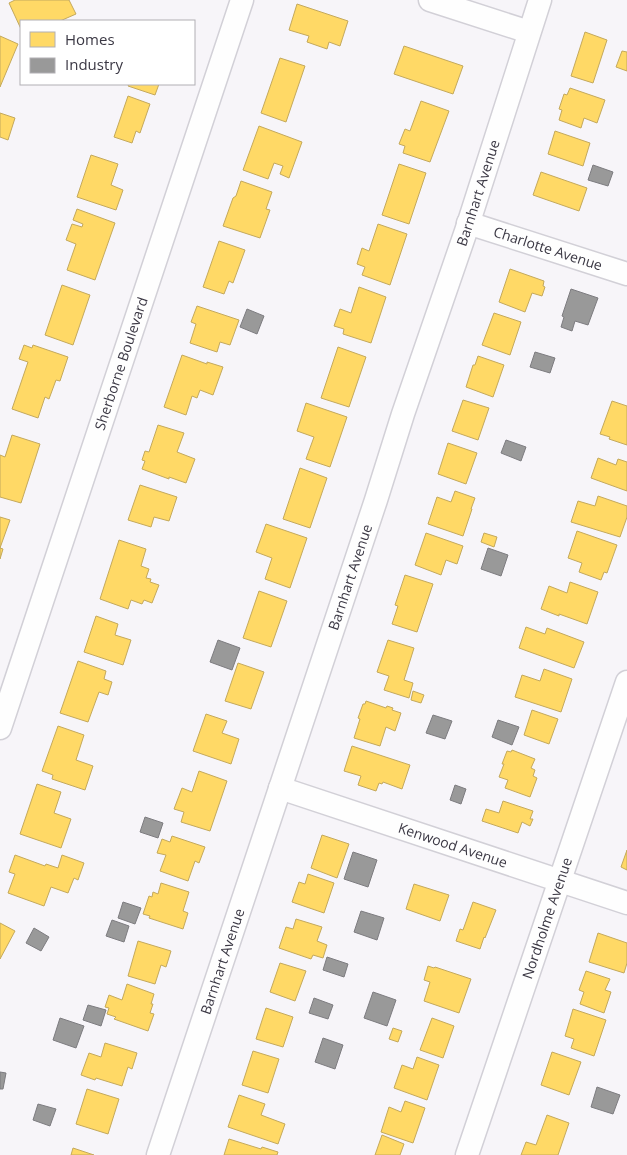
<svg xmlns="http://www.w3.org/2000/svg" width="627" height="1155" font-family="'Open Sans',sans-serif">
<style>
.homes{fill:#ffd966;stroke:#c4a95c}
.industry{fill:#999;stroke:#7d7c80}
.lines{fill:none;stroke-linecap:round;stroke-linejoin:round}
.street-casing{stroke:#d2d0d7;stroke-width:25}
.street{stroke:#fefefe;stroke-width:22}
.labels{text-anchor:middle;stroke-width:5;stroke-linejoin:round;paint-order:stroke}
.street-label{font-size:14px;fill:#3b3844;stroke:#fff}
</style>
<rect width="100%" height="100%" fill="#f7f5f9"/>
<path class="homes" d="M15,0H69L76,14L60,21H21V29L9,3Z
M297,4L348,21L340,46L329,42L327,49L307,42L309,36L289,30Z
M585,32L607,40L593,83L571,76Z
M0,36L18,44L0,87Z
M404,46L463,66L453,94L394,74Z
M622,51L627,52V71L616,67Z
M280,58L305,66L286,122L261,113Z
M129,84H159L155,95L128,86Z
M570,88L605,100L597,123L584,118L581,128L559,120L562,110L559,109L564,94L567,95Z
M128,96L150,104L140,133L136,131L132,143L114,137Z
M421,101L449,111L430,162L403,153L405,146L399,144L405,129L410,131Z
M0,113L15,118L8,140L0,137Z
M259,126L302,142L289,178L280,174L283,166L274,163L268,179L243,170Z
M555,131L590,143L583,166L548,154Z
M91,155L118,164L111,185L123,190L116,210L77,197Z
M399,164L426,173L409,224L382,215Z
M541,172L587,188L579,211L533,195Z
M241,181L272,192L266,209L270,210L260,238L223,226L233,198L236,196Z
M77,209L115,223L95,280L67,270L76,244L66,240L72,224L82,227L83,224L73,220Z
M378,224L407,234L390,285L362,275L365,267L357,264L362,248L369,251Z
M219,241L245,250L233,283L229,281L224,294L203,287Z
M510,269L544,281L543,286L545,287L542,296L532,293L525,312L499,302Z
M62,285L90,295L73,345L45,335Z
M359,287L386,297L371,343L343,334L344,329L334,326L340,309L351,313Z
M197,306L239,320L230,345L220,342L217,352L190,343L196,324L191,322Z
M494,313L521,322L510,355L482,345Z
M24,345L32,348L33,345L68,357L60,381L56,380L49,399L45,397L38,418L12,409L28,362L19,359Z
M338,347L366,357L349,407L321,398Z
M182,355L207,364V362L223,367L213,395L200,390L197,398L192,396L186,415L164,407Z
M478,356L504,365L493,397L466,387L473,365H475Z
M463,400L489,408L478,440L452,431Z
M612,401L627,406V445L609,439L610,437L600,434Z
M306,403L347,417L330,467L306,459L314,437L297,431Z
M158,425L184,433L177,452L195,459L186,483L169,477V479L142,469L145,461L142,460L145,451L149,452Z
M12,435L40,444L21,503L0,497V455L5,457Z
M448,443L477,453L466,484L438,474Z
M598,458L616,465L618,459L627,462V491L591,478Z
M300,468L327,478L310,528L283,519Z
M140,485L177,497L169,521L154,517L151,527L128,520Z
M455,491L475,498L471,509H472L463,536L428,524L437,497L451,502Z
M598,496L627,506V517L620,537L571,522L578,501L595,506Z
M0,517L10,520L0,548L3,549L0,559Z
M266,524L307,538L290,588L265,579L272,558L256,552Z
M577,531L617,545L607,573L604,572L601,580L579,572L582,563L568,558Z
M426,533L463,546L457,564L446,560L441,575L415,565Z
M484,533L497,537L494,547L481,542Z
M119,540L146,549L141,566L149,569L146,578L151,579L150,582L159,585L152,603L144,600L142,604L131,600L128,609L100,599Z
M405,575L433,584L417,632L392,624L398,606L395,605Z
M570,582L598,592L587,624L559,614V616L541,609L549,586L567,593Z
M259,591L287,601L271,647L243,638Z
M96,616L118,624L115,635L131,640L123,665L84,652Z
M526,627L545,634L547,628L584,642L574,668L519,648Z
M388,640L414,648L404,680L413,683L409,698L384,690L389,676L377,672Z
M78,661L106,671L104,679L112,682L108,695L99,692L88,722L60,713Z
M238,663L264,672L251,709L225,701Z
M544,669L572,679L561,712L515,697L522,675L540,681Z
M413,691L424,695L421,703L411,700Z
M366,701L386,708L387,706L393,708L392,710L401,713L395,731L386,727L380,746L354,738L360,719L358,718L363,704H365Z
M532,710L558,719L549,744L524,735Z
M206,714L227,721L222,733L239,739L231,764L193,751Z
M58,726L84,735L76,760L93,766L85,790L52,779L53,775L42,771Z
M352,746L410,765L402,789L383,782L382,784L379,783L376,791L358,785L361,776L344,771Z
M512,750L535,759L531,768L535,770L533,776L537,778L530,797L505,788L508,780L499,777L504,764H502L507,751L511,752Z
M199,771L227,781L210,831L181,822L184,812L174,809L182,788L192,792Z
M37,784L61,792L54,813L71,819L61,848L20,834Z
M503,801L533,811L530,819H533L530,826L522,822L518,833L482,821L486,809L499,813Z
M322,835L349,844L337,878L311,868Z
M172,836L205,847L199,863L195,861L188,881L160,871L166,855L157,853L162,839L170,842Z
M627,850V870L621,867Z
M15,855L45,866L46,864L58,868L62,855L84,863L78,880L74,878L68,893L51,887L44,906L8,893L15,874L9,872Z
M308,874L334,883L324,913L292,902L299,882L305,884Z
M161,883L189,892L183,911L188,913L183,929L149,918L150,916L143,914L149,896L152,897L153,892L158,894Z
M414,884L449,895L440,921L406,909Z
M473,902L496,910L485,938L484,937L480,949L456,941L460,929L463,930Z
M296,919L322,927L317,941L327,945L323,958L313,955L311,959L279,948L286,927L293,929Z
M0,923L15,931L0,959Z
M598,933L627,943V963L624,973L589,962Z
M138,941L171,951L166,967L161,965L155,984L128,976Z
M280,963L306,971L295,1001L270,992Z
M428,966L434,968L435,967L471,979L459,1013L424,1001L430,982L424,980Z
M586,971L610,979L605,990L611,992L604,1013L580,1004L584,992L579,990Z
M127,984L154,994L151,1004H153L150,1013L154,1014L148,1031L114,1019L116,1017L107,1014L109,1008L105,1007L109,995L122,1000Z
M266,1008L293,1017L283,1047L256,1039Z
M573,1009L606,1020L594,1056L571,1048L574,1039L565,1036Z
M432,1018L454,1026L443,1058L420,1050Z
M393,1028L402,1031L398,1042L389,1039Z
M105,1043L137,1053L132,1069L128,1067L122,1086L96,1078L95,1080L81,1075L89,1053L101,1057Z
M253,1051L279,1059L268,1093L242,1085Z
M552,1052L581,1062L569,1095L541,1085Z
M417,1057L439,1065L427,1100L394,1088L402,1065L413,1069Z
M87,1089L119,1099L108,1134L76,1124Z
M239,1095L265,1104L261,1115L285,1124L278,1144L228,1127Z
M405,1101L425,1108L413,1143L381,1132L389,1107L401,1112Z
M547,1115L569,1123L558,1155H521L526,1142L536,1145Z
M382,1135L404,1144L400,1155H375Z
M229,1139L261,1149L262,1147L278,1152L277,1155H224Z
M73,1148L94,1155H71Z"/>
<path class="industry" d="M593,165L613,172L608,186L588,180Z
M571,289L598,298L588,325L575,321L572,331L561,327L564,317L562,316Z
M247,309L264,316L257,334L240,327Z
M535,352L555,358L550,373L530,367Z
M506,440L526,447L521,461L501,453Z
M488,548L508,555L501,576L481,569Z
M218,640L240,648L232,670L210,662Z
M433,715L452,721L445,739L426,733Z
M498,720L519,727L512,745L492,737Z
M455,785L466,789L461,804L450,800Z
M145,817L163,823L158,838L140,832Z
M353,852L377,860L368,887L344,879Z
M123,902L141,908L135,924L118,918Z
M361,911L384,918L377,940L354,932Z
M112,920L129,926L124,942L106,936Z
M34,928L49,937L41,951L26,943Z
M327,957L348,964L344,977L323,970Z
M373,992L396,1000L387,1026L364,1018Z
M314,998L333,1005L328,1019L309,1013Z
M88,1005L106,1010L101,1026L83,1020Z
M60,1018L84,1026L76,1048L53,1040Z
M323,1038L343,1045L335,1069L315,1062Z
M0,1072L6,1073L3,1089H0Z
M597,1087L620,1095L613,1114L591,1107Z
M38,1104L56,1109L50,1126L33,1120Z"/>
<g class="lines">
<defs>
<g id="street">
<path d="M430,0L529,32"/>
<path id="s1" d="M468,223L627,274"/>
<path id="s2" d="M0,728L242,0"/>
<path id="s3" d="M280,788L627,903"/>
<path id="s4" d="M158,1155L376,500L403,414L466,231L540,0"/>
<path id="s5" d="M467,1155L627,682"/>
</g>
</defs>
<use href="#street" class="street-casing"/>
<use href="#street" class="street"/>
</g>
<g class="labels">
<g class="street-label">
<text dy="5" stroke="none"><textPath href="#s4" startOffset="1014">Barnhart Avenue</textPath></text>
<text dy="5" stroke="none"><textPath href="#s1" startOffset="84">Charlotte Avenue</textPath></text>
<text dy="5" stroke="none"><textPath href="#s2" startOffset="384">Sherborne Boulevard</textPath></text>
<text dy="5" stroke="none"><textPath href="#s4" startOffset="609">Barnhart Avenue</textPath></text>
<text dy="5" stroke="none"><textPath href="#s3" startOffset="182">Kenwood Avenue</textPath></text>
<text dy="5" stroke="none"><textPath href="#s5" startOffset="250">Nordholme Avenue</textPath></text>
<text dy="5" stroke="none"><textPath href="#s4" startOffset="204">Barnhart Avenue</textPath></text>
</g>
</g>
<rect x="20" y="20" width="175" height="65" fill="#ffffff" stroke="#b1afb4"/>
<rect x="30" y="32" width="25" height="15" fill="#ffd966" stroke="#b1afb4"/>
<text x="65" y="45" font-size="15" fill="#3b3844">Homes</text>
<rect x="30" y="58" width="25" height="15" fill="#999999" stroke="#b1afb4"/>
<text x="65" y="70" font-size="15" fill="#3b3844">Industry</text>
</svg>
